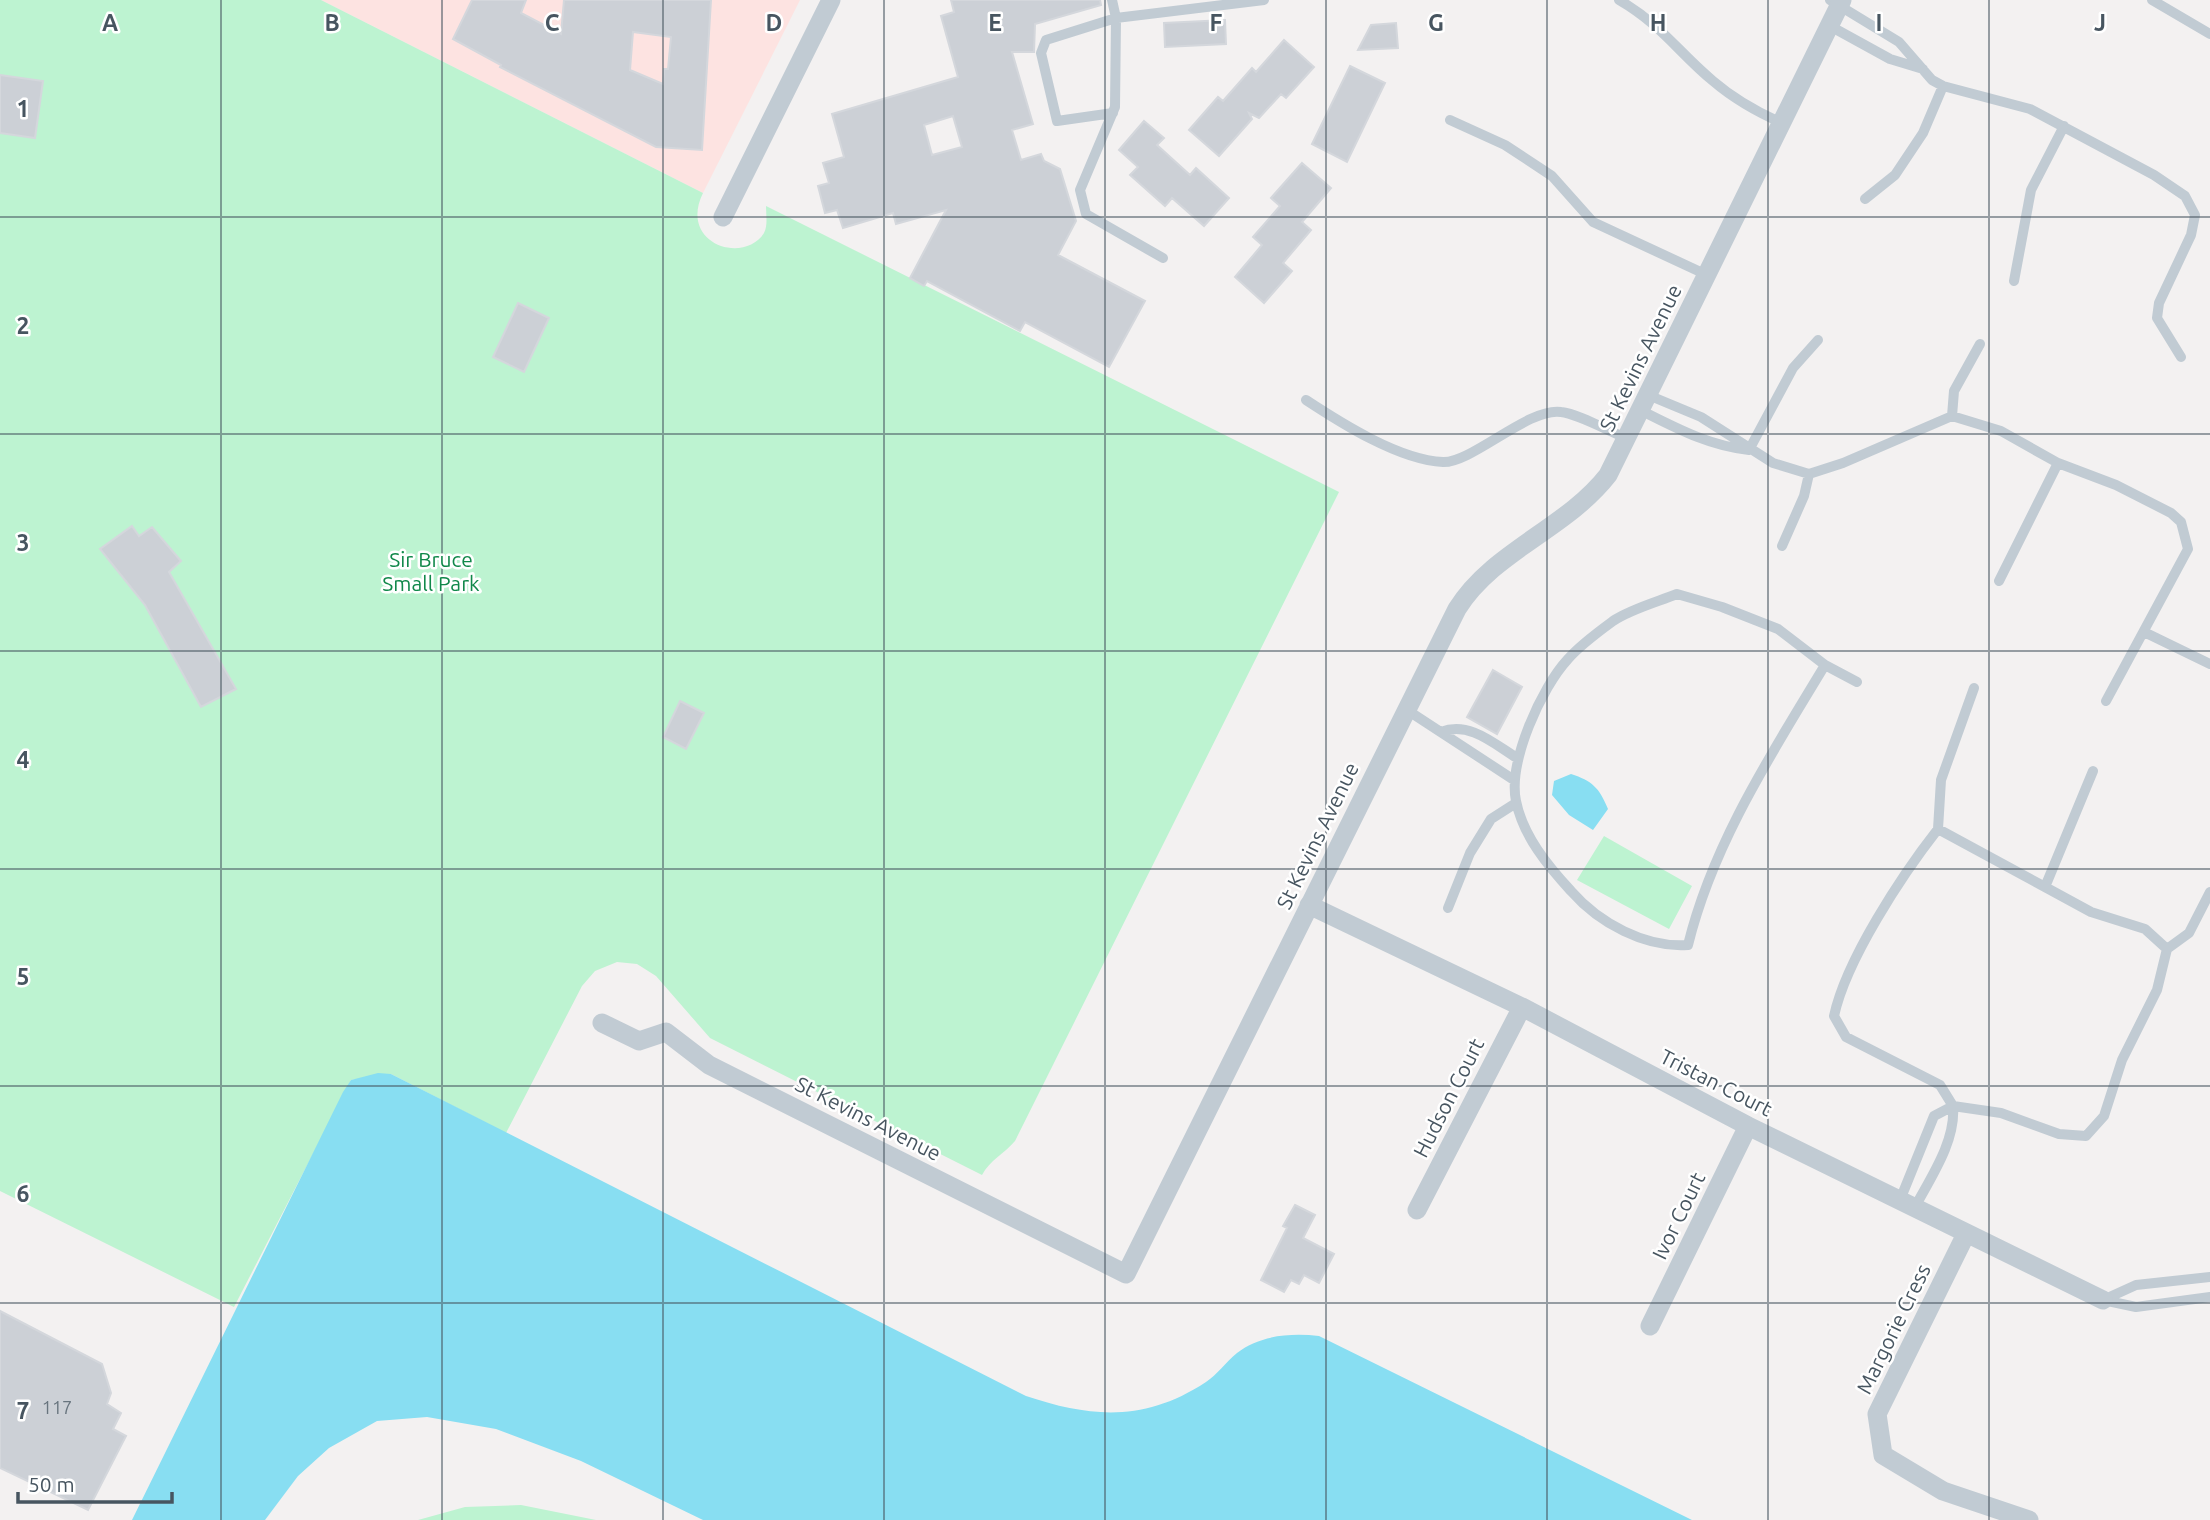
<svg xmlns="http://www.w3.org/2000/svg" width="2210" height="1520" font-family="Ubuntu,sans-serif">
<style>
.medical{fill:#fde3e1}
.green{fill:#bdf3d1}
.water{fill:#88def2}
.building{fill:#ccd0d6;stroke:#d4d7dc;stroke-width:2;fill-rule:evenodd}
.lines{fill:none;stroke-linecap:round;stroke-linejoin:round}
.service{stroke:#c1cbd3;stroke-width:10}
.minor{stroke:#c1cbd3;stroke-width:19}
.grid{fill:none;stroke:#475560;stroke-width:2;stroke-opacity:0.55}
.labels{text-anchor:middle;stroke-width:5;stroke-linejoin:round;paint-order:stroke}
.number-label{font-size:18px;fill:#68747e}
.street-label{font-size:21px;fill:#475560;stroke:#fff}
.park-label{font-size:21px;fill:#11884a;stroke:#fff}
.grid-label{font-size:23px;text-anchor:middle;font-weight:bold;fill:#475560;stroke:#fff;stroke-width:5;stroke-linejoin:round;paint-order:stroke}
</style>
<rect width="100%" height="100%" fill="#f3f1f1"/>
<path class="medical" d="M321,0H800L703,193Z"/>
<path class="green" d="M0,0H321L703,193C678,244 744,265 764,233C768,225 766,215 766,206L1339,492L1015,1141C1004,1154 990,1160 982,1175L710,1038L656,976L637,964L617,962L595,971L582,986L506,1133L391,1074L351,1080L234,1307L0,1191Z
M1604,836L1692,886L1669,929L1577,880Z
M521,1505L596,1520H418L465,1507Z"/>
<path class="water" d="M1571,774C1592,781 1599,787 1608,809L1593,830L1569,815L1552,795L1554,781Z
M378,1073L391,1074L1026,1396C1092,1418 1145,1422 1206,1382C1217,1375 1226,1362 1237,1353C1260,1335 1291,1333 1319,1336L1692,1520H703L581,1461L496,1429L427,1417L377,1421L329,1448L298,1476L265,1520H132L343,1092L351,1080Z"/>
<path class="building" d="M472,0H526L521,13L561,34L564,0H711L702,150L656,147L500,67L501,65L453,39ZM633,32L671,37L668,69H664L663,84L630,70Z
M951,0H1100L1101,5L1035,24L1034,52H1012L1033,124L1012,130L1021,160L1041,154L1044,161L1060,169L1076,221L1058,255L1145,301L1109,367L1025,322L1020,331L927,281L924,286L910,278L946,210L896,224L893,213L843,228L837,210L825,213L818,186L829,183L823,163L844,157L832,114L958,77L941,16L954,12ZM953,116L962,147L932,155L924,125Z
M1225,20L1226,44L1165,47L1164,23Z
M1396,23L1398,48L1358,50L1371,25Z
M1284,40L1314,67L1286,98L1281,94L1259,118L1249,113L1252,119L1219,156L1189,130L1218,97L1223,101L1252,68L1256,72Z
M1350,66L1385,83L1347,162L1312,144Z
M0,75L43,81L35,138L0,133Z
M1144,121L1164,138L1157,145L1190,175L1196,168L1229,198L1204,226L1172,198L1165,206L1130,175L1138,167L1119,150Z
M1302,163L1331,188L1302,222L1311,230L1283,263L1292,271L1264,303L1235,277L1262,245L1253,237L1280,206L1271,198Z
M518,303L549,318L524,372L493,357Z
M132,526L139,536L152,527L181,561L169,572L236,689L201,707L145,605L100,549Z
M1493,670L1522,687L1497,734L1467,717Z
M680,701L704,713L686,749L663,737Z
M1295,1205L1315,1215L1303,1238L1334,1254L1319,1283L1304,1275L1299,1284L1291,1280L1284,1292L1261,1280L1287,1228L1283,1226Z
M0,1311L102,1364L111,1393L107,1404L121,1413L113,1429L126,1436L88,1510L0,1468Z"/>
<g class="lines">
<path class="service" d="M1112,0L1116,18L1115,107L1080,190L1086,214L1163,258
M1619,0C1662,25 1678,52 1713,81C1734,99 1757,112 1782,123
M1830,0L1899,42L1932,80L1943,86L2030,109L2154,175L2185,196L2195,215L2191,235L2159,303L2157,318L2181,357
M2152,0L2210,34
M1830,26L1890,59L1923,69
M1113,113L1057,121L1041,53L1046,40L1116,18L1264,0
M1450,120L1505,145L1552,176L1593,222L1707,275
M1865,199L1895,175L1923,133L1943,86
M2014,281L2031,190L2064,126
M1648,395L1701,417L1773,463L1809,474L1843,463L1952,416L2001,431L2058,463L2116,485L2171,513L2181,522L2188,549L2106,701
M1306,400C1341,423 1399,460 1443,462C1472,463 1529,407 1561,412C1579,414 1608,431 1626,438
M1640,410C1676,428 1709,446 1749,450
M1952,416L1954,391L1980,344
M1749,450L1793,368L1818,340
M1782,546L1804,496L1809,474
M1999,581L2058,463
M1677,594L1722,607L1778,629L1825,665C1772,753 1713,843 1688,945C1645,948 1599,923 1571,891C1548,866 1523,836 1516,801C1508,762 1541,688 1568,659C1580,645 1598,632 1613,621C1631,609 1657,602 1677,594Z
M2144,632L2210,664
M1825,665L1857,682
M1407,710L1514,780
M1441,732C1469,721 1493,743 1517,758
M1938,829L1941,780L1974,688
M2045,887L1938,829C1902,875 1846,960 1834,1016L1846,1037L1940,1085L1953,1106L2001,1113L2059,1134L2086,1136L2104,1116L2122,1060L2157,990L2167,949L2145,929L2091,912L2045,887L2093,771
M1448,908L1470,853L1491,819L1516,803
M2167,949L2189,933L2210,892
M1900,1200L1934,1116L1953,1106C1956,1141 1931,1177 1915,1207
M2103,1300L2136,1285L2210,1277
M2103,1300L2136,1307L2210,1297"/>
<path class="minor" d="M723,217L831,0
M1309,905L1522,1007L1748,1126L2103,1300
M602,1023L639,1041L666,1032L709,1065L1126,1274L1457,609C1493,551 1566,529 1608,475L1842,0
M1417,1210L1522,1007
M1966,1234L1877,1414L1883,1455L1943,1491L2029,1520
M1650,1326L1748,1126"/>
</g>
<path class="grid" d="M221,0V1520M442,0V1520M663,0V1520M884,0V1520M1105,0V1520M1326,0V1520M1547,0V1520M1768,0V1520M1989,0V1520M0,217H2210M0,434H2210M0,651H2210M0,869H2210M0,1086H2210M0,1303H2210"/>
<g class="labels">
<g class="number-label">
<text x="57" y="1414">117</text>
</g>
<g class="street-label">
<text transform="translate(1641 358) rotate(-64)" y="7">St Kevins Avenue</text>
<text transform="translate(1318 836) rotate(-64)" y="7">St Kevins Avenue</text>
<text transform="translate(1716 1083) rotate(27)" y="7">Tristan Court</text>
<text transform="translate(1449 1098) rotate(-63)" y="7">Hudson Court</text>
<text transform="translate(868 1119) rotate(27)" y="7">St Kevins Avenue</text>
<text transform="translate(1679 1216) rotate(-64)" y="7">Ivor Court</text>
<text transform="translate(1894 1329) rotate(-64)" y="7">Margorie Cress</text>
</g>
<g class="park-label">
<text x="431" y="567">Sir Bruce<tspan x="431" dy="24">Small Park</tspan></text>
</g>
</g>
<g class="grid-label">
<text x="110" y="31">A</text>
<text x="332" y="31">B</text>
<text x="552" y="31">C</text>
<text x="774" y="31">D</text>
<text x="995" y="31">E</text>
<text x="1216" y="31">F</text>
<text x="1436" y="31">G</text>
<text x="1658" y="31">H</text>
<text x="1879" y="31">I</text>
<text x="2100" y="31">J</text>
<text x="23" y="117">1</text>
<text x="23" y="334">2</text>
<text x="23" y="551">3</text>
<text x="23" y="768">4</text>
<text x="23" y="985">5</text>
<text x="23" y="1202">6</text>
<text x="23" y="1419">7</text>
</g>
<path d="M18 1492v10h154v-10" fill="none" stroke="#475560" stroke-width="3.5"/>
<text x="28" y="1492" font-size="21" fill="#475560" stroke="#ffffff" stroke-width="5" paint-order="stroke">50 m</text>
</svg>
